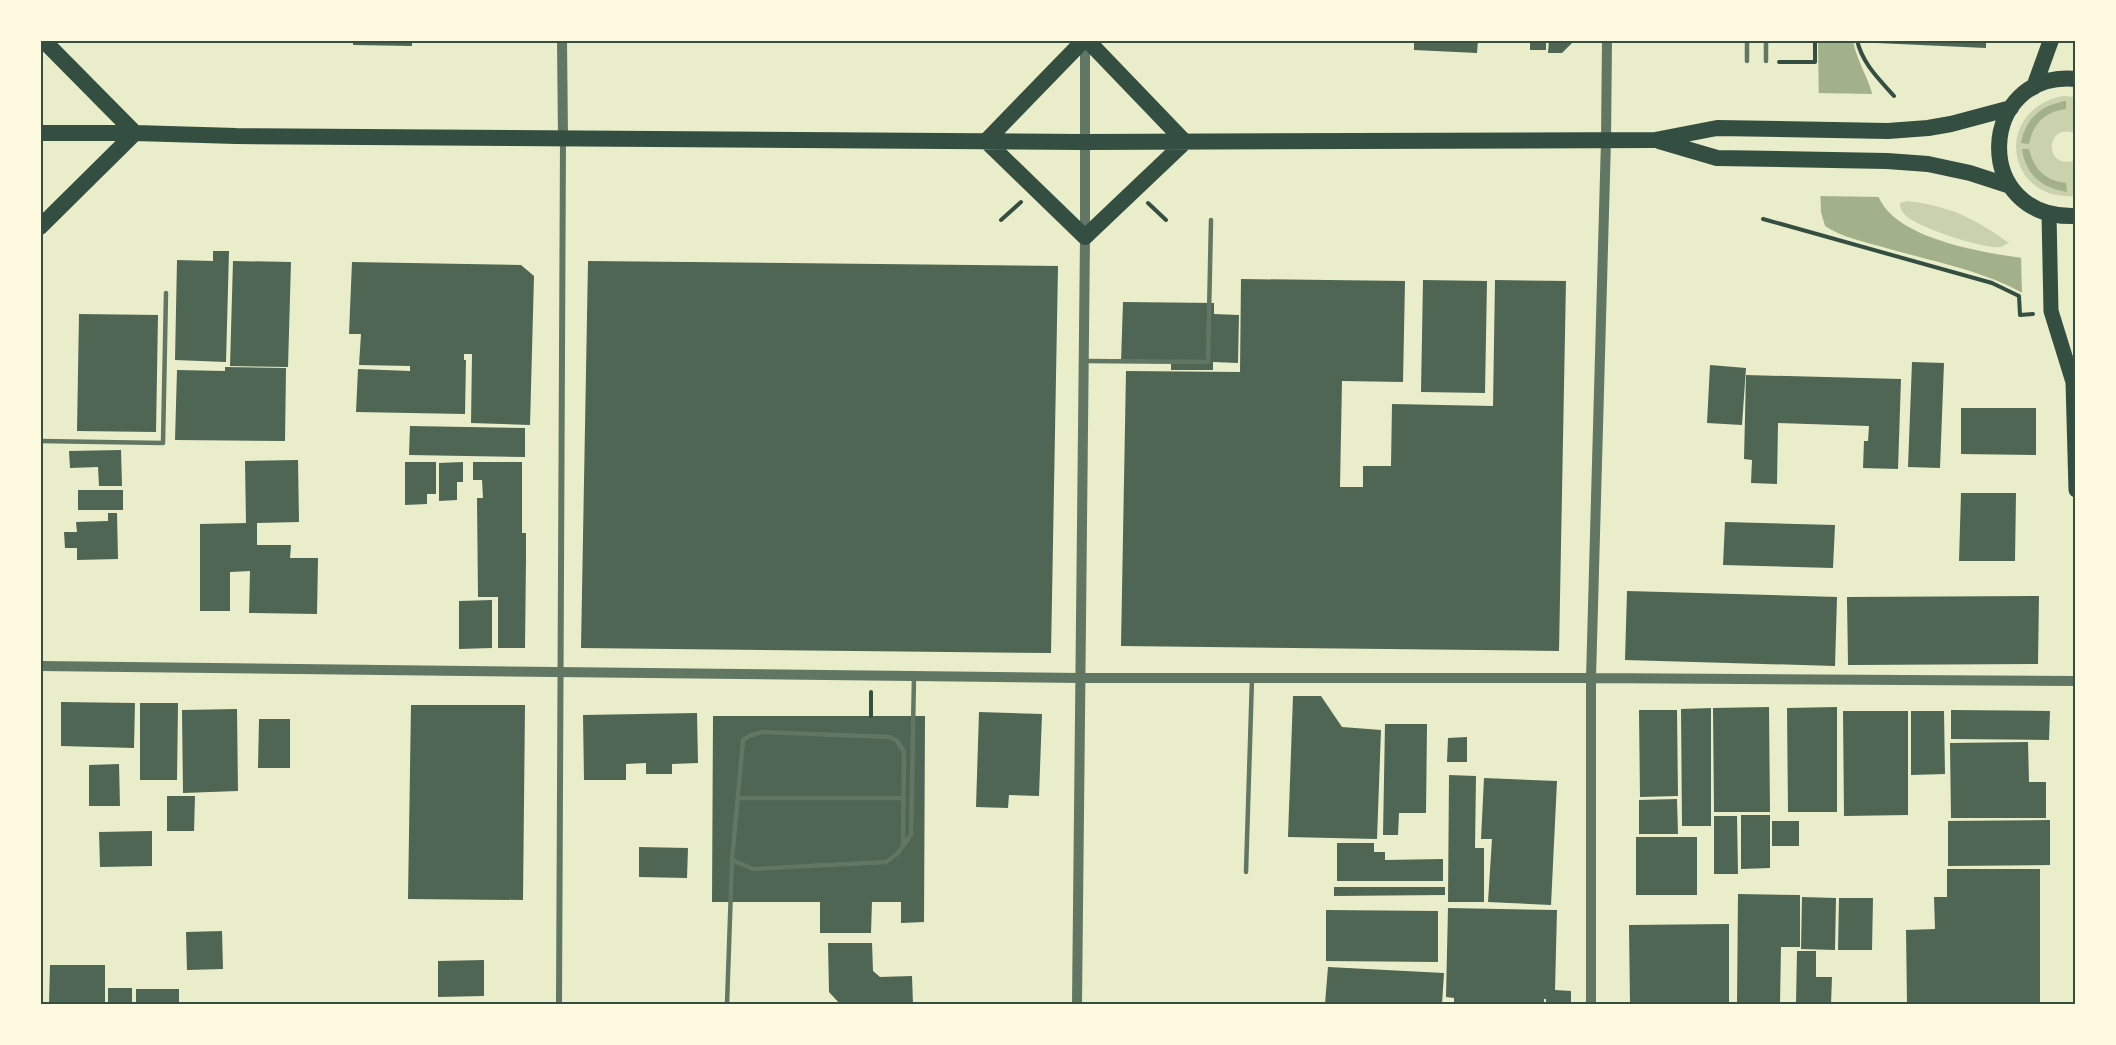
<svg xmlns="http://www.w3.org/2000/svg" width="2116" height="1045" font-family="Arial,sans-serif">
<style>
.green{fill:#cad2ad}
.water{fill:#a3b18a}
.pier{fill:#e9edc9}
.building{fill:#4f6655}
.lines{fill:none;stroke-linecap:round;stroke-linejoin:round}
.path{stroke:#344e41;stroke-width:4}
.service{stroke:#617663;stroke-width:4.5}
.minor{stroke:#617663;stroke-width:6}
.tertiary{stroke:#617663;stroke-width:10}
.primary{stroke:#344e41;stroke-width:15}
.trunk{stroke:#344e41;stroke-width:16}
.neatline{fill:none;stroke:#344e41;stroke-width:2}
</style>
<rect width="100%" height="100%" fill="#e9edc9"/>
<path class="green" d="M2063,96L2075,97V133C2044,122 2044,172 2075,160V196C2005,201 1993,110 2063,96Z
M1907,201C1950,206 1974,218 2009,243C2006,244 2004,246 2001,247C1984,250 1918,227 1906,216C1902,212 1900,209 1900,203Z"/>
<path class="water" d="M1818,41H1853C1857,62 1870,80 1874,101C1880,130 1870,161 1876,189C1887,241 1993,254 2037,260L2031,298C1988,271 1934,262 1886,248C1865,242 1844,238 1825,226L1821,212L1820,183Z
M2066,101V109C2045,112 2033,123 2029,144L2021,143C2026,118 2041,105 2066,101Z
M2022,149H2029C2034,170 2046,181 2066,183L2067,192C2041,188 2026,175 2022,149Z"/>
<path class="pier" d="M1816,93L1875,94L1878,102L1879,187L1882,197L1817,196Z
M2021,255L2076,260V301H2031L2022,296Z"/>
<path class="building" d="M353,40H412V46L353,45Z
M1414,40H1478L1477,53L1414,50Z
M1530,40H1546V50H1530Z
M1549,40H1575L1562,53H1548Z
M1876,40H1986V48L1876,43Z
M213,251H229L226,362L175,360L177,260L213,261Z
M233,261L291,262L288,367L230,366Z
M588,261L1058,266L1051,653L581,648Z
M352,262L521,265L534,276L530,425L471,423L472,354H464V360H466L465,414L356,412L358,369L410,371V366L359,365L361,334H349Z
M1241,279L1405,281L1403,382L1342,381L1340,487H1363V466H1391L1392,404L1493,406L1495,280L1566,281L1559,651L1121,646L1126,371L1240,372Z
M1423,280L1487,281L1485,393L1421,392Z
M1123,302L1214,303V314L1239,315L1238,363L1213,362V370H1171V363L1121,362Z
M79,314L158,315L156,432L77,431Z
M1912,362L1944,363L1940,468L1908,467Z
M1710,365L1746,368L1742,425L1707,423Z
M225,367L286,368L285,441L175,440L177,370L225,371Z
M1746,375L1901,379L1898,469L1863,468L1864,441H1868L1869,426L1778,423L1777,484L1751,483L1752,460L1744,459Z
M1961,408H2036V455L1961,454Z
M410,426L525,428V457L409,455Z
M121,450L122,486H99L98,467L70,468L69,451Z
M298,460L299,522L257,523V545H291L290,558H318L317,614L249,613L250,571L230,572V611H200V524L246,523L245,461Z
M405,462H436V494H427V504L405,505Z
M463,462V482H457V500L439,501V463Z
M473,462H522V533H526V558L525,648H498V597H478L477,498H483L482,480H473Z
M78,490H123V510H78Z
M1961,493H2016L2015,561H1959Z
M108,513H117L118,559L77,560V548H65L64,532H77L76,522L108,521Z
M1725,522L1835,525L1833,568L1723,565Z
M1627,591L1837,597L1835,666L1625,660Z
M2039,596L2038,664L1848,665L1847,597Z
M492,600V648L459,649V601Z
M1293,696H1321L1342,727L1381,730L1377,839L1288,837Z
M61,702L135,703L134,748L61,746Z
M140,703H178L177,780H140Z
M411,705H525L523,900L408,899Z
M1769,707L1770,812H1714L1713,708Z
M1837,707V812H1788L1787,708Z
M1711,708V826H1682L1681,709Z
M237,709L238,791L183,793L182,710Z
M1639,710H1677L1678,796L1640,797Z
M1951,710L2050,711L2049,740L1951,739Z
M1843,711H1908V815L1844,816Z
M1911,711H1944L1945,774L1911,775Z
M979,712L1042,714L1039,796L1009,795L1008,808L976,807Z
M697,713L698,763L672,764V774H646V763L626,764V780H584L583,715Z
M713,716H925L924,922L901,923V902H872L871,933H820V902H712Z
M259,719H290V768H258Z
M1385,724H1427L1426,813H1399L1398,835H1383Z
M1467,737V762H1447L1448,738Z
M2028,742L2029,782H2046V818H1951L1950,743Z
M119,764L120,806H89V765Z
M1449,775L1476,776L1475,848H1484V902H1448Z
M1484,778L1557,781L1551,905L1488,902L1492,839H1481Z
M167,796H195L194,831H167Z
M1677,799L1678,834H1639V800Z
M1741,815H1770V868L1741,869Z
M1714,816H1737L1738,874H1714Z
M2050,820V865L1948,866V821Z
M1772,821H1799V846H1772Z
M152,831V866L100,867L99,832Z
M1636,837H1697V895H1636Z
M1337,843H1374V852H1385V860L1443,859V881H1337Z
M639,847L688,848L687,878L639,877Z
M1947,869H2040V1004H1907L1906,930L1935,929L1934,897H1947Z
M1334,887H1445V895L1334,896Z
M1738,894L1800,895V947H1781L1780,1004H1737Z
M1802,897L1836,898L1835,950L1801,949Z
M1839,898H1873L1872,950H1838Z
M1448,908L1557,910L1555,990L1571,991V1004H1546V999H1544V1004H1454V998L1446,997Z
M1326,910L1438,911V962L1326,961Z
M1729,924V1004H1630L1629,925Z
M222,931L223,969L187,970L186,932Z
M828,943H872L873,971L880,977L912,976L913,1004H840L829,992Z
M1797,951H1816V977H1832L1831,1004H1796Z
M484,960V996L438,997V961Z
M50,965H105V1004H49Z
M1328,967L1444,973L1442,1004H1325Z
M108,988H132V1004H108Z
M136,989H179V1004H136Z"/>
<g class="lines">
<path class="path" d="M1857,40C1862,63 1879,79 1894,96
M1779,62H1815V40
M1148,203L1166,220
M1763,219L1992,283L2019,296L2020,315L2033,314
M1001,220L1021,202
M871,716V692"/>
<path class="service" d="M1766,40V61
M1747,61V40
M1083,361L1208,362L1211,220
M40,441L163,443L166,293
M739,798H904
M904,845L911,834L914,676
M1246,872L1252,678
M727,1004L732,860L743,740L749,736L762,732L890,737L897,741L904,752L903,846L897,854L886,862L753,869L732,860"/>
<path class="minor" d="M559,1004L563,138"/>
<path class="tertiary" d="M562,40L563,138
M40,666L1080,678H1591L2076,681
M1077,1004L1085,237V40
M1591,1004V678L1606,140L1607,40"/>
<path class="primary" d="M2049,214L2051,311L2073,382
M2074,373L2073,382L2076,490"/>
<path class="trunk" d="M43,40L135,133
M1087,40L1185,142
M2076,79C1977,70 1970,220 2076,216
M2034,87L2051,40
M40,133H135L236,136L1084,142L1655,140L1717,128L1888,131L1928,128L1951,124L2011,108
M986,141L1085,237L1185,142
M986,141L1084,40
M1659,141L1717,158L1887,161L1928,164L1970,173L2010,186
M40,227L135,133"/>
</g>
<rect width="2116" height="1045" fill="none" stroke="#fefae0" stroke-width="84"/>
<rect x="42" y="42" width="2032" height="961" class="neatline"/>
</svg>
